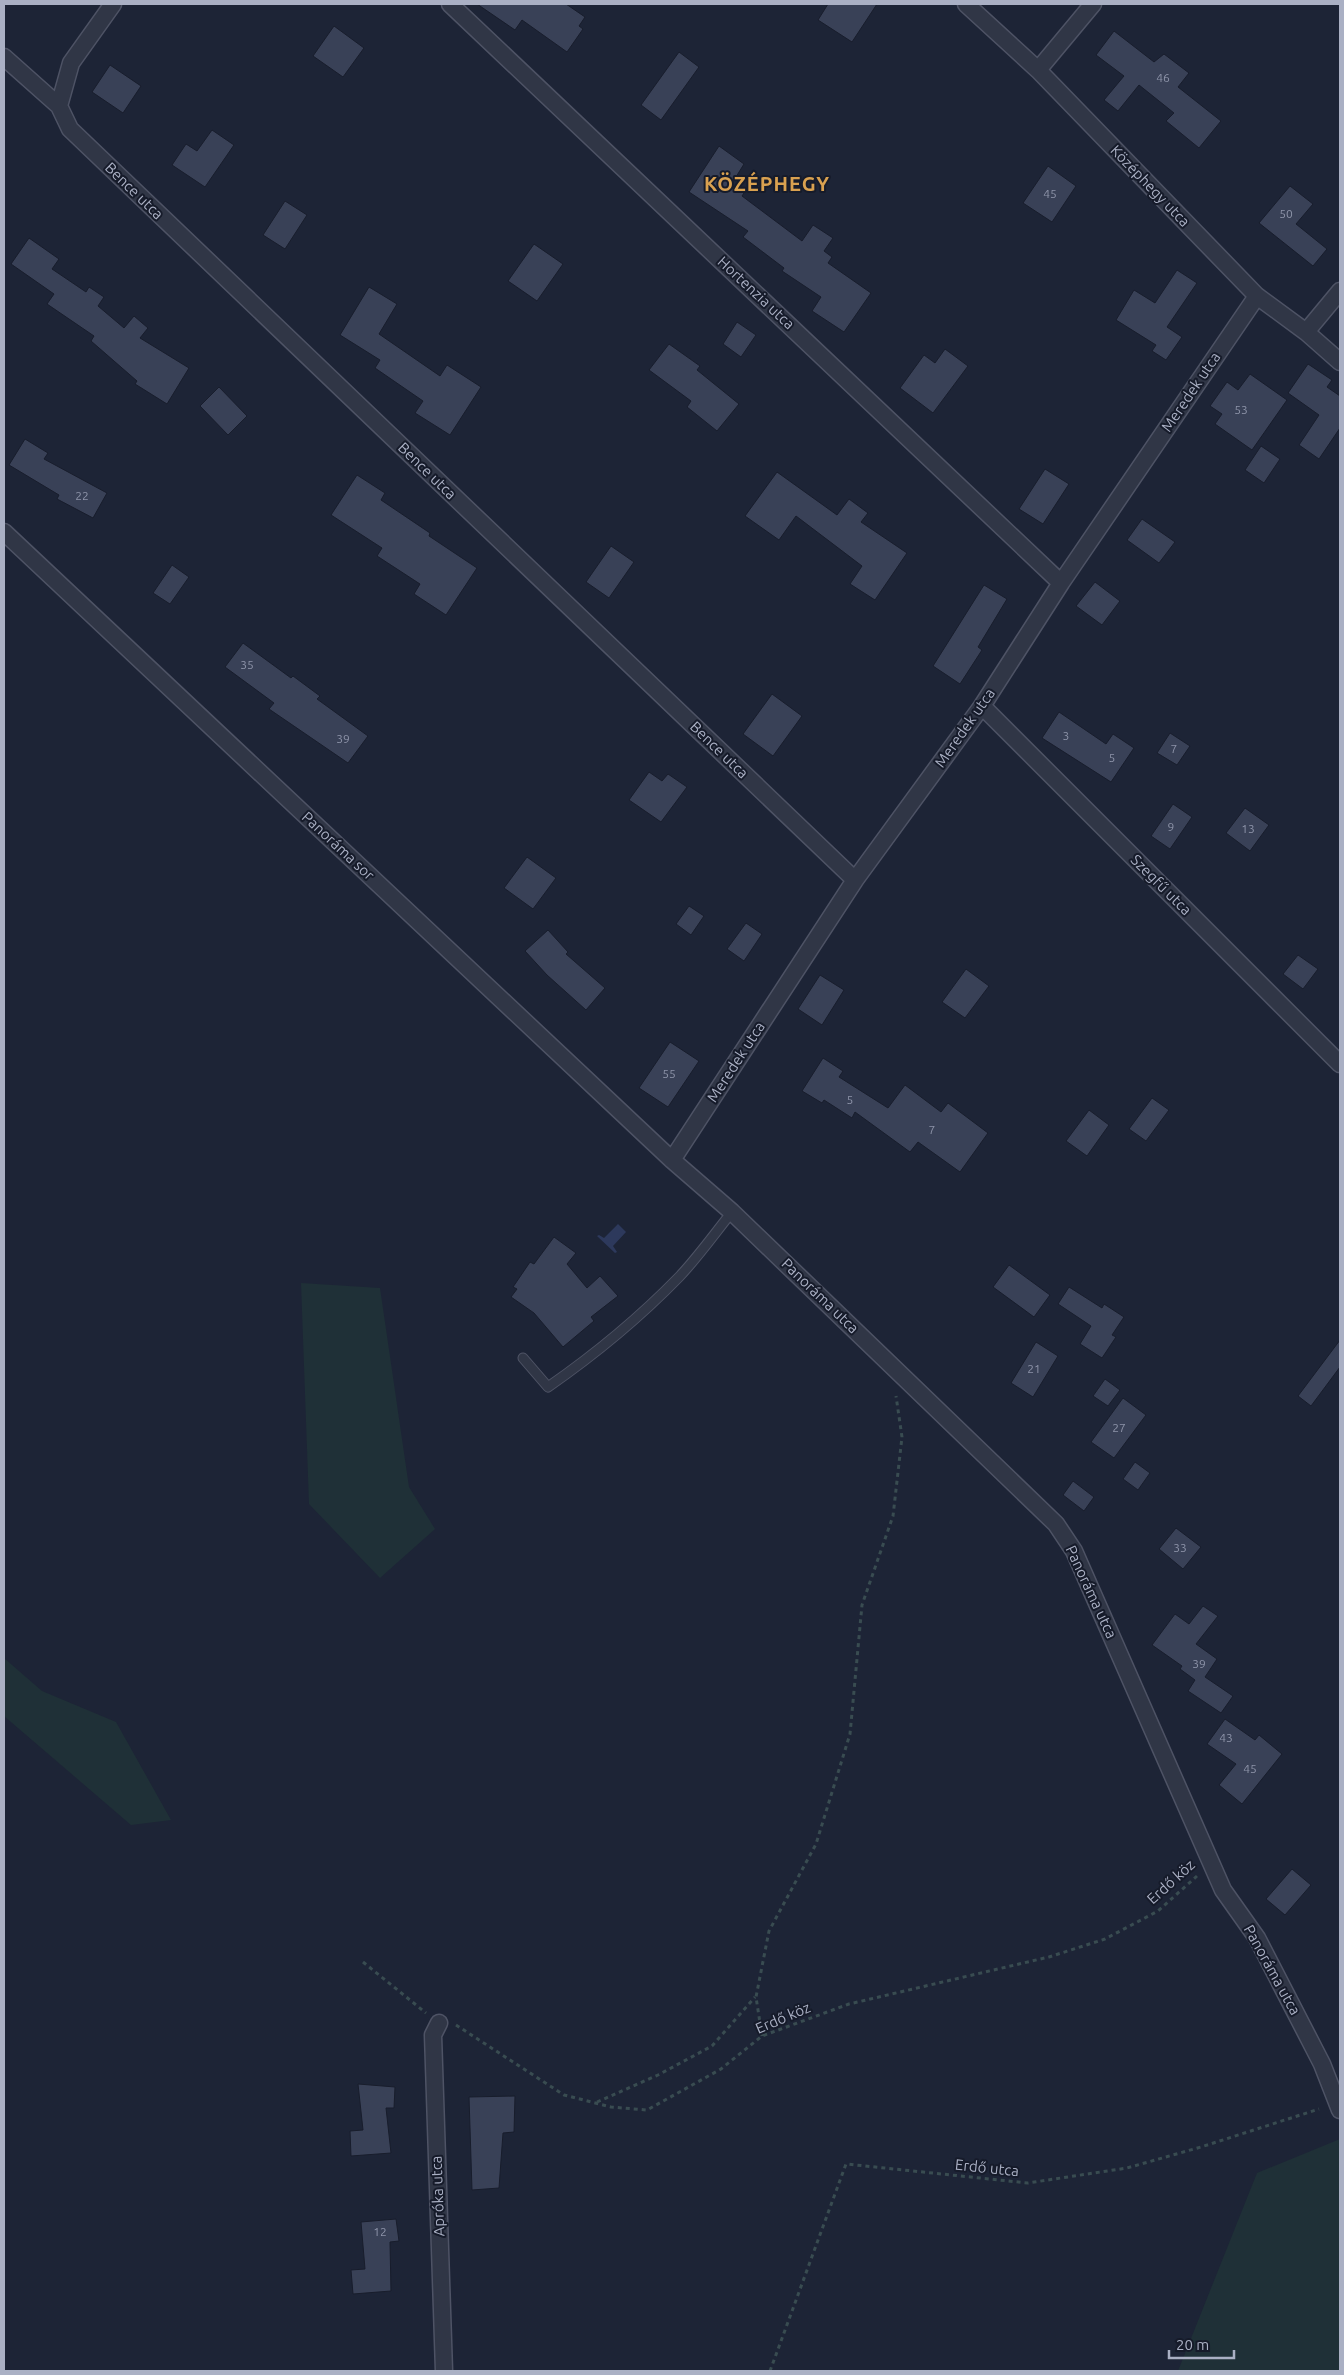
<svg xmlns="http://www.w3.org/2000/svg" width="1344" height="2375" font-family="Ubuntu,sans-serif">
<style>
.green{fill:#1f3037}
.water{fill:#2d395c}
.building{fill:#394157;stroke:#181d2c}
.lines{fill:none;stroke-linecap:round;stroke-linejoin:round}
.lane-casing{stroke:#4e5365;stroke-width:11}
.street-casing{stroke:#4e5365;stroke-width:19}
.path{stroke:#394c51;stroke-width:3;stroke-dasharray:4 4;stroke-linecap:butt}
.lane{stroke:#303646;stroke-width:9}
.street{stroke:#303646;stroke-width:16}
.labels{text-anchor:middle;stroke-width:4;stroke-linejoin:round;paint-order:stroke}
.number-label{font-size:12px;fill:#8e94a9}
.street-label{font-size:15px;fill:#aab0c4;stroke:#161b2a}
.district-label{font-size:20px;font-weight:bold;letter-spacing:1px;fill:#d9a150;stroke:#161b2a}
</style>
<rect width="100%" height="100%" fill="#1d2436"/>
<path class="green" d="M301,1283L380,1288L409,1487L435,1529L380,1578L309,1504Z
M4,1658L42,1691L116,1722L171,1820L131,1825L4,1716Z
M1340,2139V2371H1178L1257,2173Z"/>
<path class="water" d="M618,1224L626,1232L613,1246L617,1252L615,1253L597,1236L599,1235L604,1238Z"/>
<path class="building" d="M477,4H566L585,17L579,26L583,29L567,52L522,20L515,30Z
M828,4H877L852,42L818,20Z
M334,26L364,48L343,77L313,56Z
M1114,31L1154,62L1164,54L1189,73L1178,87L1221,121L1199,148L1166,121L1174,113L1139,85L1118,111L1104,100L1124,76L1096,55Z
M679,52L699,67L661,120L641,105Z
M110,65L141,86L123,113L92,92Z
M212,130L234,145L205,187L172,165L186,144L197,151Z
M719,146L744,164L731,185L744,193L742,196L802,241L813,225L833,238L824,251L832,257L828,263L871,293L844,332L812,311L821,297L782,271L784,268L743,237L748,231L689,192Z
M1048,166L1076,186L1052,222L1023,203Z
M1290,186L1313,204L1296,224L1327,249L1313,266L1259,223Z
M285,201L307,215L285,249L263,235Z
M29,238L59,259L52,269L86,292L89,287L104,297L98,306L124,328L134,316L148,328L140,338L189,368L167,404L135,384L137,381L91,341L94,336L47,304L54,294L11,264Z
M534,244L563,264L537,301L508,281Z
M1177,270L1197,283L1167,327L1182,337L1166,360L1152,351L1156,345L1116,320L1134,290L1155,303Z
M369,287L397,304L379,334L440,376L447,365L481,387L450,435L415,413L423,401L375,368L380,360L340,335Z
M737,322L756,335L741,357L723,344Z
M669,344L700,366L697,370L739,404L717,431L687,407L691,401L649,370Z
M945,349L968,366L933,413L900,388L924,355L935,363Z
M1308,364L1332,380L1327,387L1340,396V428L1319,459L1299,445L1319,415L1288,393Z
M1250,374L1287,400L1252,450L1215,424L1222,414L1210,406L1227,382L1238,390Z
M219,387L247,416L228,435L200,406Z
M25,439L48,453L44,459L107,493L93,518L57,499L59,495L9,465Z
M1261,446L1280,459L1264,483L1245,470Z
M1045,469L1069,484L1043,524L1019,509Z
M777,472L837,515L849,499L868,513L861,522L907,553L875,600L850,584L862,566L796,516L779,540L745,516Z
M357,475L385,493L381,500L430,533L429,536L477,568L446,615L414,594L420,584L377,556L382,548L331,515Z
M1142,519L1175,542L1159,563L1127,540Z
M611,546L634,562L609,598L586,582Z
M172,565L189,577L170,604L153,593Z
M1095,582L1120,601L1102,625L1076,606Z
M984,585L1007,599L978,647L982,650L960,684L933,666Z
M243,643L291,678L293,676L320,696L317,699L368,736L348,763L269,709L274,703L225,667Z
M772,694L802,716L773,756L743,734Z
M1059,712L1106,744L1113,734L1134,748L1111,782L1042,738Z
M1170,733L1190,746L1177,765L1157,753Z
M649,772L662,781L668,774L687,787L661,822L629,800Z
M1173,804L1192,817L1170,849L1151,836Z
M1245,808L1269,825L1250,851L1226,833Z
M527,857L556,878L533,909L504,888Z
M689,906L704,916L691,935L676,924Z
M746,923L762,934L744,961L727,949Z
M548,930L568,952L566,954L605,988L586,1010L547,975L525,951Z
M1298,955L1318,969L1303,989L1283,974Z
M966,969L989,986L965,1018L942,1002Z
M820,975L844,990L822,1025L798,1009Z
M670,1042L699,1061L668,1107L639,1088Z
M823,1058L843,1071L839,1077L888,1108L905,1085L941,1112L948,1103L988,1133L960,1172L918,1142L910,1152L855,1112L852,1118L824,1100L822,1103L802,1091Z
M1152,1098L1169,1110L1146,1141L1129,1129Z
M1089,1110L1109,1125L1087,1156L1066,1141Z
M554,1237L576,1253L567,1264L587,1288L600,1276L618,1296L591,1317L594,1321L563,1347L534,1313L511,1297L517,1289L513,1287L530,1262L534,1264Z
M1009,1265L1050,1295L1034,1317L993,1287Z
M1069,1287L1102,1308L1104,1304L1124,1317L1112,1335L1116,1337L1102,1358L1080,1344L1091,1326L1058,1304Z
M1340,1340V1367L1311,1406L1298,1396Z
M1036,1342L1058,1356L1033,1397L1011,1383Z
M1105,1379L1120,1390L1108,1406L1093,1396Z
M1123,1398L1146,1415L1114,1458L1091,1442Z
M1135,1462L1150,1473L1138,1490L1123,1479Z
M1073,1481L1094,1497L1084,1511L1063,1495Z
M1176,1528L1201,1547L1183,1569L1159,1549Z
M1203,1606L1218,1616L1196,1644L1217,1659L1205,1677L1233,1696L1221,1713L1188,1691L1195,1680L1180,1669L1182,1666L1152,1645L1175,1614L1189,1624Z
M1225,1719L1255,1740L1259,1735L1282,1754L1242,1804L1219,1785L1236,1764L1207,1744Z
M1292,1869L1311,1885L1285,1915L1266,1899Z
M358,2084L395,2087L394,2108H386L391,2153L351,2156L350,2131L363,2130Z
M515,2096L514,2132L503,2133L499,2188L472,2190L469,2097Z
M396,2219L399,2241L390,2242L391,2291L353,2294L351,2270L365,2269L361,2222Z"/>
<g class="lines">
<defs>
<path id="lane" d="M523,1358L548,1387C594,1355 640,1317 679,1277C698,1257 715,1233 732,1212"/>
<path id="street" d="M450,4L1061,583
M966,4L1038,70L1257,296L1306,332L1340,362
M4,57L59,106L70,129L855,880
M1038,70L1093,4
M59,106L71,63L113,4
M1306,332L1340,291
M4,532L672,1160L732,1212L1056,1524L1074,1551L1223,1890L1257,1938L1322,2064L1340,2110
M982,706L1340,1064
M672,1160L855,880L982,706L1061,583L1257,296
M439,2023L433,2035L444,2371"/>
</defs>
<use href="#lane" class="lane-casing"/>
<use href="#street" class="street-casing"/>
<path class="path" d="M363,1962L426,2013
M456,2025L564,2095L611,2107L647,2110L721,2069L762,2036L849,2004L1049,1957L1105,1939L1158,1911L1197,1876
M762,2036L756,1997L769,1931L816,1844L850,1734L862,1605L893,1516L902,1437L896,1396
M597,2102L658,2075L712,2046L755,1997
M770,2371L846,2164L1028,2183L1127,2168L1201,2147L1319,2109"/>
<use href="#lane" class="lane"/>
<use href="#street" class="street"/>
</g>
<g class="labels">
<g class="number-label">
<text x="1163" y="82">46</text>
<text x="1050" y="198">45</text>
<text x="1286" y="218">50</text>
<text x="1241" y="414">53</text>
<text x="82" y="500">22</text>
<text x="247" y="669">35</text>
<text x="1066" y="740">3</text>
<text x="343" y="743">39</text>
<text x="1174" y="753">7</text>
<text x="1112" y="762">5</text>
<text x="1171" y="831">9</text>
<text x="1248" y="833">13</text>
<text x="669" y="1078">55</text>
<text x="850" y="1104">5</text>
<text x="932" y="1134">7</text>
<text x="1034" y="1373">21</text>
<text x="1119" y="1432">27</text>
<text x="1180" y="1552">33</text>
<text x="1199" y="1668">39</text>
<text x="1226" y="1742">43</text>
<text x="1250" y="1773">45</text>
<text x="380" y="2236">12</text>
</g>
<g class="street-label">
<text transform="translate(1150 186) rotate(46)" y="5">Középhegy utca</text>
<text transform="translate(134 191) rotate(44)" y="5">Bence utca</text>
<text transform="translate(756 293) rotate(43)" y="5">Hortenzia utca</text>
<text transform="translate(1191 392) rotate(-56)" y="5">Meredek utca</text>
<text transform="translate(427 471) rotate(44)" y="5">Bence utca</text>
<text transform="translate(965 728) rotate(-55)" y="5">Meredek utca</text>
<text transform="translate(719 750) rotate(44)" y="5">Bence utca</text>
<text transform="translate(338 846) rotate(43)" y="5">Panoráma sor</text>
<text transform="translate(1161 885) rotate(45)" y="5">Szegfű utca</text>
<text transform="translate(736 1062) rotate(-57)" y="5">Meredek utca</text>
<text transform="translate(820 1296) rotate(44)" y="5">Panoráma utca</text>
<text transform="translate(1091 1592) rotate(65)" y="5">Panoráma utca</text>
<text transform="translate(1171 1882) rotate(-42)" y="5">Erdő köz</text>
<text transform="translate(1272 1970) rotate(61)" y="5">Panoráma utca</text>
<text transform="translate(783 2018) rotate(-23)" y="5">Erdő köz</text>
<text transform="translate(987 2168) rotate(6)" y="5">Erdő utca</text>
<text transform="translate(438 2196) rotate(-92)" y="5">Apróka utca</text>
</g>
<g class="district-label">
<text x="767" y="191">KÖZÉPHEGY</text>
</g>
</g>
<rect width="1344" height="2375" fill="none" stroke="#aab0c4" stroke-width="10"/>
<path d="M1169 2350v8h65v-8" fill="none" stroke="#aab0c4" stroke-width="2.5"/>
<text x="1176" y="2350" font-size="15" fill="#aab0c4" stroke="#161b2a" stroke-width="4" paint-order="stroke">20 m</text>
</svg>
